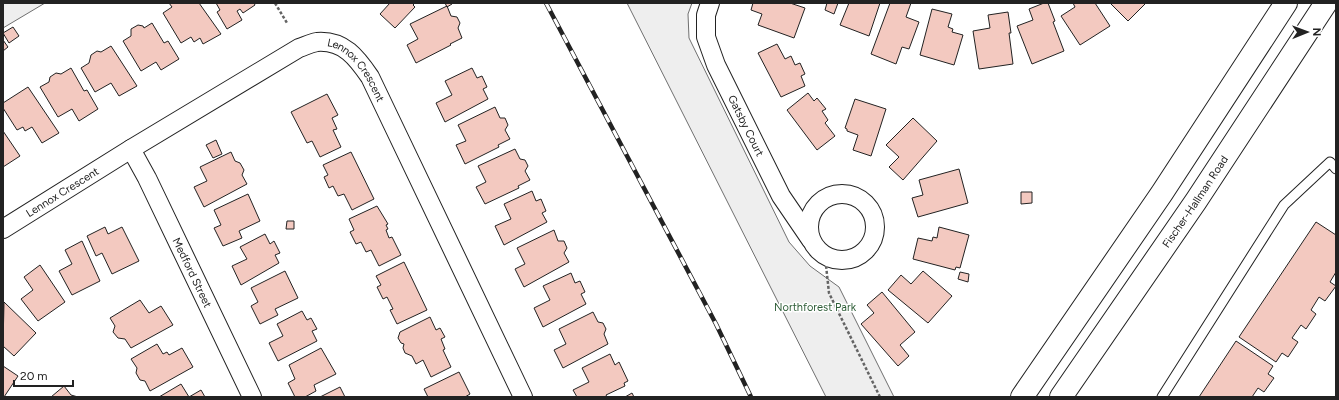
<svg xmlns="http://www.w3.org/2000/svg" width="1339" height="400" font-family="Figtree,sans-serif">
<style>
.green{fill:#eee;stroke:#6f6f6f}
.building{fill:#f3c9c0;stroke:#222}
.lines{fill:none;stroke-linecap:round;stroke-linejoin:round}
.lane-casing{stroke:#222;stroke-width:11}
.street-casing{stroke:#222;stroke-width:20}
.secondary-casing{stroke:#222;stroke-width:24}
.path{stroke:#646464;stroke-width:2.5;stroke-dasharray:3 2;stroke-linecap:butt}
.lane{stroke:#fff;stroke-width:9}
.street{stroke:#fff;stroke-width:18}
.secondary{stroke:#fff;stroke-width:22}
.rail-casing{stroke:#222;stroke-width:4.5}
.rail{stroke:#fff;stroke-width:3;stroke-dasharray:9;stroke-linecap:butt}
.labels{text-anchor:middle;stroke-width:3;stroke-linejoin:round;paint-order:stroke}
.street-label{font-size:11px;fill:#222;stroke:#fff}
.park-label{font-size:11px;fill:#2f5e38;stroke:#fff}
</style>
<rect width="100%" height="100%" fill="#fff"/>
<path class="green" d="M3,3H45L3,28Z
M627,3H692L688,14L689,38L789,242L810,266L839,287L894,397H826Z"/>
<path class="building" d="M169,3H199L221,34L203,44L200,38L194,42L191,37L181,43L163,13L172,7Z
M216,3H254L255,5L243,13L240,9L237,11L242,20L227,29L217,12L220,10Z
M390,3H415L413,5L415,7L395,28L380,14Z
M445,3H452V4L447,7Z
M753,3H790L805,8L794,38L758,25L762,14L751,10Z
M827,3H838L834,14L825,10Z
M849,3H880L869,36L840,25Z
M890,3H911L906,17L919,22L909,49L902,47L896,64L871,54Z
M1044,3H1048L1055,21L1053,22L1064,51L1032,64L1017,26L1033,20L1029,9Z
M1073,3H1095L1110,26L1080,45L1061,16L1075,7Z
M1110,3H1146L1128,21Z
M447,6L451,16L457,17L460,23L458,28L462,38L450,44L451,45L416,63L407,45L418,39L410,24Z
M932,9L952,14L948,27L953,29L952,32L963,35L954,65L920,55Z
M1008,12L1011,33H1009L1013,64L979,69L973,31L990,28L988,15Z
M152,23L164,43L168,41L179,59L161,70L156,62L141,71L123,41L131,36V29L138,25L143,26L144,28Z
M13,27L19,36L9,43L3,33Z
M3,40L8,47L3,51Z
M777,44L785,59L791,56L795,65L800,63L805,74L801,76L805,86L781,97L758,53Z
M111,46L137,86L119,96L111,83L95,92L81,68L89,63L91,55L97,51L101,52Z
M71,68L84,91L87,90L98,109L79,121L72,109L58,117L40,87L49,82L50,77L56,73L61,74Z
M472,68L477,78L482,76L487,87L483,89L488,99L445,122L436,103L452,95L445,81Z
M28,87L59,133L42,143L32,127L25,131L23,127L17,130L3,108V103Z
M808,93L814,101L817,98L826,109L822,111L828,120L825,123L835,136L817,150L787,110Z
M327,94L338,115L332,118L337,129L333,130L341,147L320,157L312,141L307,143L291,112Z
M855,99L886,109L871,156L853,150L858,135L847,131V129L845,128Z
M495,107L500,118H505L508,125L505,130L510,139L498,145L499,147L465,164L456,145L466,141L458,125Z
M913,118L937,141L903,180L889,167L899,157L886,145Z
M3,131L20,156L3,167Z
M216,140L222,154L213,158L206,145Z
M515,149L520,159L525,160L528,166L525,171L530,180L518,186L519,188L485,204L476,187L486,182L478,166Z
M231,152L235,161L240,163L244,170L242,175L247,184L204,207L194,187L207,181L200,167Z
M351,152L374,199L352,210L344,194L338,196L333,186L329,188L324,177L328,175L323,165Z
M959,169L968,203L918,217L912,198L923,195L919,180Z
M532,191L536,201L541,199L546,211L542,213L547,222L504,245L495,226L511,219L504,204Z
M1021,192H1032V203L1021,204Z
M248,194L260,221L239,231L242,238L223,246L214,228L221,225L214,210Z
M377,206L388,224L386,225L388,229L386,230L389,238L392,237L401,255L379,266L371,250L366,252L361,242L356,244L350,232L354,230L349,219Z
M287,221H294V229H286Z
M1316,222L1336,235V272L1330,282L1336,286L1325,301L1319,297L1311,310L1316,314L1306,329L1301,325L1292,338L1298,342L1288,357L1282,353L1276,362L1239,337Z
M105,227L108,234L122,227L139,261L112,274L102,253L96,256L87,236Z
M939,227L969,235L960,268L956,267L955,270L913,259L918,238L932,241L933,237L937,238Z
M554,230L558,241H564L567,248L564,253L569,262L524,287L515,269L525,264L517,248Z
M265,234L270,244L274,241L280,253L275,255L279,263L241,285L232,266L247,259L240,247Z
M82,241L100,281L72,295L59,271L72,264L65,250Z
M404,262L427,310L397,324L390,310L393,309L387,297L383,299L377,287L381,285L376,276Z
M40,265L65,302L38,321L21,299L33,290L24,277Z
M285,271L298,298L275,309L278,315L260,324L251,306L258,302L251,288Z
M923,271L952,296L928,323L888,290L901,275L911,284Z
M960,272L969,274L968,282L958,279Z
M571,273L575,283L580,281L585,292L581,294L586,304L543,327L534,308L550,300L543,286Z
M882,292L915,332L900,345L909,356L898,366L861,324L874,313L867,305Z
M140,300L149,313L161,306L173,325L131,348L125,339L118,338L113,332L115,326L110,318Z
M4,302L36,333L14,356L3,346Z
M302,311L307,320L311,318L317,329L312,331L317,341L278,361L269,343L283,336L277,324Z
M593,312L598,322L603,323L606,329L604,334L608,344L563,368L554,350L566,344L559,329Z
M430,317L436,330L440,328L445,337L441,339L445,349L443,350L451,367L431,377L423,360L416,364L412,356L405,353L403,348L404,344L401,343L398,338L400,332Z
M1236,341L1273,366L1268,374L1274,378L1264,392L1258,388L1252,397H1199Z
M157,344L163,354L167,352L169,355L182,348L193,367L150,391L145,381L140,380L136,373L137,368L131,359Z
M321,348L336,374L314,385L316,391L305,397H295L288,383L295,379L289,365Z
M610,354L615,365L619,362L628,381L624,383L625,386L606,395L607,397H577L573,390L589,382L582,368Z
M3,366L18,376L4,397H3Z
M459,372L470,394L465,397H428L424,389Z
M181,384L189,397H159Z
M64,386L71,395L78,397H51Z
M340,387L345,397H320Z
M201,390L205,397H189Z
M632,393L634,397H625Z"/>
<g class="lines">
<defs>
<path id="lane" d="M1162,397L1284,205L1330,162L1336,169"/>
<g id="street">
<path id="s1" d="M710,3L706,15V37L716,65L781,196L811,240"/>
<path id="s2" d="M131,149L147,178L252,397"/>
<circle cx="842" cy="227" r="33"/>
<path id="s3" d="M3,229L131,149L299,48C305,46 311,43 317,42C344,40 357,58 370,77L523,397"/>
</g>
<g id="secondary">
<path d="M1022,397L1162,193L1286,3"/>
<path id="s4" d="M1061,397L1196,201L1326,3"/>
</g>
</defs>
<use href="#lane" class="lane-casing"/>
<use href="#street" class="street-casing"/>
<use href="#secondary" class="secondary-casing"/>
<path class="path" d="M275,3L287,23
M825,256L829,293L880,397"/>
<use href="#lane" class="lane"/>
<use href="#street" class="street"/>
<use href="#secondary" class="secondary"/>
<defs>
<path id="rail" d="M546,3L716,324L751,397"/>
</defs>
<use href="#rail" class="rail-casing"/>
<use href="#rail" class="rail"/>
</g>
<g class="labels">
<g class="street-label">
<text dy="4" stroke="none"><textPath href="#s3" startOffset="418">Lennox Crescent</textPath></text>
<text dy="4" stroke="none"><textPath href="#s1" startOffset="132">Gatsby Court</textPath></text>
<text dy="4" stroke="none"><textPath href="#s3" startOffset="70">Lennox Crescent</textPath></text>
<text dy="4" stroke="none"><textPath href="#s4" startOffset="237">Fischer-Hallman Road</textPath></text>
<text dy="4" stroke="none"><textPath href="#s2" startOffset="138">Medford Street</textPath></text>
</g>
<g class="park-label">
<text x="815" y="311">Northforest Park</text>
</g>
</g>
<rect width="1339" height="400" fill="none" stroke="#222222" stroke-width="8"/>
<g transform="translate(1307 32) rotate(89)" stroke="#ffffff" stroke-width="3" paint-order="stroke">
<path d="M0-3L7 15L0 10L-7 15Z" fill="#222222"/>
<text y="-6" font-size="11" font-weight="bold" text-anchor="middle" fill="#222222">N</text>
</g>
<path d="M14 380v6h59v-6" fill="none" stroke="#222222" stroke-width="2"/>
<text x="20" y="380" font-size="12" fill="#222222" stroke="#ffffff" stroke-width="3" paint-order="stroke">20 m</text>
</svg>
